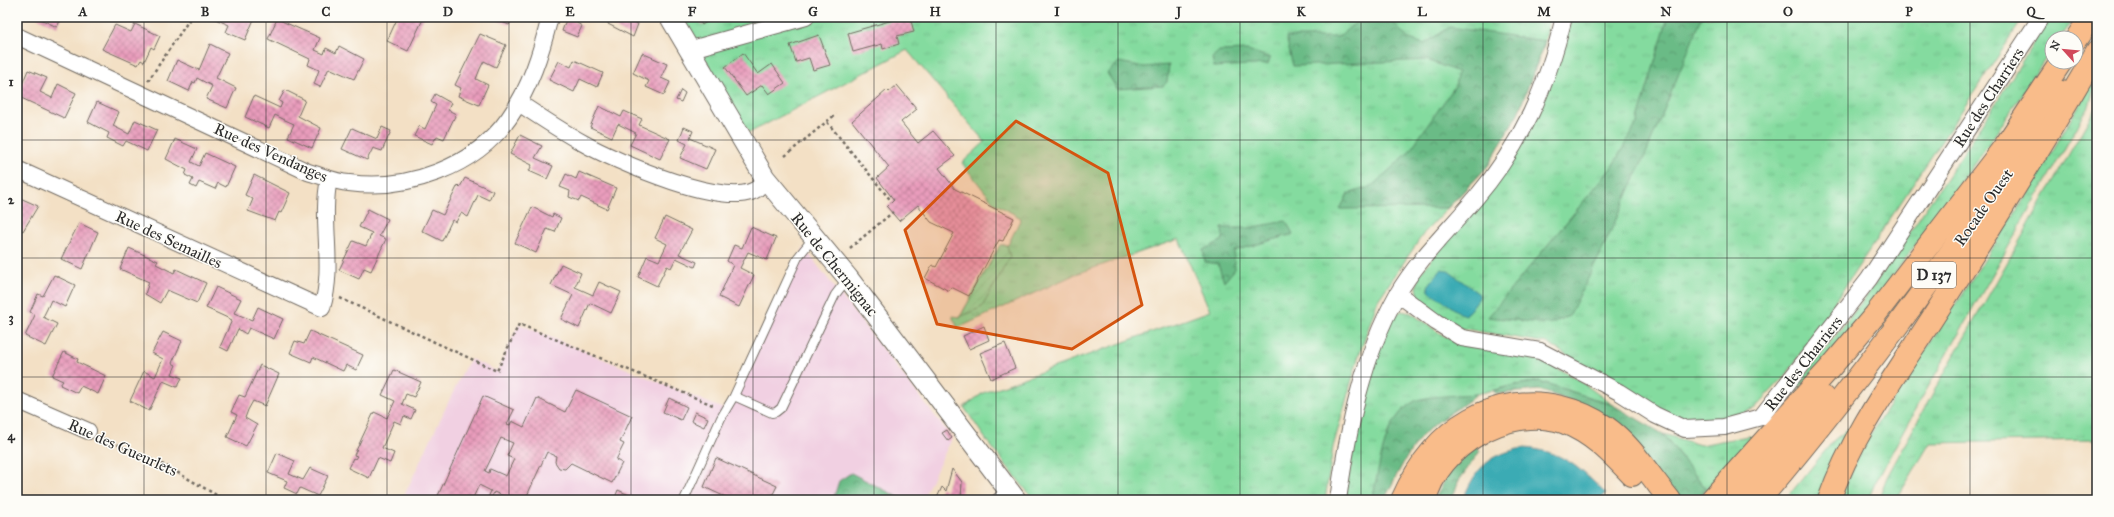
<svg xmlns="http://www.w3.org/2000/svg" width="2114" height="517" font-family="'IM FELL Great Primer',serif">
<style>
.built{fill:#f1d0e2}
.grass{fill:url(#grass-tufts);stroke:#588365}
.forest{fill:url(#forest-crowns);stroke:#4b7358}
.garden{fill:url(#garden-furrows);stroke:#588365}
.water{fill:#3aabb4;stroke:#326b70}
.building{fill:url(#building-cross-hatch);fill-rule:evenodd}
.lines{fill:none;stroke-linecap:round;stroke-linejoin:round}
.service-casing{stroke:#716a61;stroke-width:10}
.minor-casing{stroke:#716a61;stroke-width:18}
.tertiary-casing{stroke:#716a61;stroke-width:22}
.primary-casing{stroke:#716a61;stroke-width:24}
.trunk-casing{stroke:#716a61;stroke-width:24}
.path{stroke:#716a61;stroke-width:2.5;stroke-dasharray:3 3;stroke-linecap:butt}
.service{stroke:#fff;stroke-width:8}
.minor{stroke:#fff;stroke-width:16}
.tertiary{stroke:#fff;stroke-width:20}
.primary{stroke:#f9bc8a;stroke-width:22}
.trunk{stroke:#f9bc8a;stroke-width:22}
.marked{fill:#d5540f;fill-opacity:0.2;stroke:#d5540f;stroke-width:3;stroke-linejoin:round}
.grid{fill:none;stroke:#2b2b2b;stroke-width:1;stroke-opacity:0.55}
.labels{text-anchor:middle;stroke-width:3;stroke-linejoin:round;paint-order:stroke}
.shield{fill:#fdfcf7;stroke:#6a6a68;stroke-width:1}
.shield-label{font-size:15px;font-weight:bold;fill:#2b2b2b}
.street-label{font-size:16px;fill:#2b2b2b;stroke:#fdfcf7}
.neatline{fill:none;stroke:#2b2b2b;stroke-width:1.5}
.grid-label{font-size:13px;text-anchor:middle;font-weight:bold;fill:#2b2b2b}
</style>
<defs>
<pattern id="grass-tufts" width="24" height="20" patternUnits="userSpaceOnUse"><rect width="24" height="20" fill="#84db9f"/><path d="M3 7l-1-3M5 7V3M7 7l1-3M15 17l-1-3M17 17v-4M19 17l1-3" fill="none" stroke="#72bc89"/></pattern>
<pattern id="forest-crowns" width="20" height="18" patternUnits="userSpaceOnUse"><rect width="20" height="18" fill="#6bbb86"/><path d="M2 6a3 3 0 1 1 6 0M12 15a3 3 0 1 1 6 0" fill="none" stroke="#58986e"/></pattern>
<pattern id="garden-furrows" width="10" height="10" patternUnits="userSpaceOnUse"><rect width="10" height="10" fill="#84db9f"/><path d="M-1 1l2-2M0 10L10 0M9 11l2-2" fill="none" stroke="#72bc89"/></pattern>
<pattern id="building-cross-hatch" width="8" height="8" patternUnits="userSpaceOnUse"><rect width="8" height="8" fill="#e99cbc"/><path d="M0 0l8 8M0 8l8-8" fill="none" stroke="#bd7f99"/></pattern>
</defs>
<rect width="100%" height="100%" fill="#fdfcf7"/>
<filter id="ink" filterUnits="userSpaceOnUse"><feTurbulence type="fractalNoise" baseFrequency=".025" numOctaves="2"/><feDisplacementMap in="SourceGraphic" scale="8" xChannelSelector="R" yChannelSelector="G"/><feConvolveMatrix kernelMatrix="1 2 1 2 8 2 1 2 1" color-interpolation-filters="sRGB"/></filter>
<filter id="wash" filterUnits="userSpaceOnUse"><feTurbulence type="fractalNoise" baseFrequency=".012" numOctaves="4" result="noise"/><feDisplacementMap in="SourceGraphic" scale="16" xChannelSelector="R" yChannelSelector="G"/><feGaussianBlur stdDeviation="0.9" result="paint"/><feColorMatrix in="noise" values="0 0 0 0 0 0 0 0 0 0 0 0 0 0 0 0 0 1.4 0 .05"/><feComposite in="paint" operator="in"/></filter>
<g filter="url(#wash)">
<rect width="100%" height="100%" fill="#f3e0c5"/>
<path class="built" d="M804,248L952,438L922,500H402L464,369L471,359L497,371L519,324L726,410Z"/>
<path class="grass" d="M680,17H1550L1544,46L1518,113L1488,166L1424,233L1378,300L1358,358L1333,447L1325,500H1034L987,441L964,407L983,393L1210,311L1179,239L1076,274L958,328L952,316L960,317L1000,245H1008L1021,218L994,203L962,163L985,142L907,50L749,133Z
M1566,17H2024L1787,374L1755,408L1723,421H1689L1659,411L1547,343L1460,328L1438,314L1418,296L1417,286L1419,275L1492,187Z
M2050,17H2076L2060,38H2052V49L1990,142L1869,309L1769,421L1868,294L1978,131Z
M2097,79L2089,106L1919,403L1875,483L1868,500H1839L1864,444L2028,193L2089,88Z
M2097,105V440L1930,443L1896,500H1878L1887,477L1933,393Z
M1401,311L1411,313L1445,337L1529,355L1576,378L1613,405L1539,381L1510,386L1477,394L1448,397L1388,432L1372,500H1345L1352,455L1370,371L1393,317Z
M1851,427L1821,500H1785L1834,440Z
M1663,434L1700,445L1748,436L1753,437L1707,490Z"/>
<path class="forest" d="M1668,17H1702L1648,149L1599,257L1569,316L1549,324L1488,317L1612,167L1637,123Z
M1360,19L1392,21L1407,38L1424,44L1450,27L1545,41L1518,113L1488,166L1447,208L1340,209L1348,194L1372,186L1408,153L1455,86L1458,72L1427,60L1293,66L1286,37H1338Z
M1248,50L1270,58L1268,64L1214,67L1212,58L1219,51Z
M1119,62L1144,67L1169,65L1167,82L1163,86L1117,89L1107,73Z
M1286,221L1293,234L1234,251L1235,269L1224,282L1218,264L1205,262L1203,250L1223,240L1222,228H1249Z
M1539,381L1613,405L1663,434L1707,490L1695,500H1679L1589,407L1539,390L1497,394L1493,391L1510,386Z
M1477,394C1462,407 1443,416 1429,429C1409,447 1396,477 1384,500H1372C1380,468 1382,419 1415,401C1424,396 1464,395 1477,394Z
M1476,445L1480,451L1458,482L1452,500H1435L1449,468Z
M851,473L904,500H833L839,481Z"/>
<path class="garden" d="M1000,245H1007L1010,257L982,307L960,317Z"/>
<path class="water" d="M1441,269L1447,270L1479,294V298L1466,315L1460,313L1429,291L1428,286Z
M1523,448C1562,450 1580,468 1606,494L1599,500H1463C1475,468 1490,454 1523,448Z"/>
<g id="blocks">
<path class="building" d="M36,17H62L57,27Z
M211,17H255L245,40L226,32L229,25Z
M398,17H424L408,51L387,41Z
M490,17H513L509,25Z
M567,17L582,26L577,37L562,31Z
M605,17H625L638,24L633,37L608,24L609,19Z
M697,17H714L702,25Z
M892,17H910L914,32L897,36L899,44L883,49L882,44L853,52L848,33L893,20Z
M277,19L320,38L315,50L324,54L326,48L336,53L339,46L364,59L354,79L329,68L320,87L314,84L319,70L308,65L310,59L268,39Z
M135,24L160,36L154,49L151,47L144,62L141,60L138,65L102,49L115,25L131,32Z
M480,34L506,45L496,67L484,61L480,69L476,79L488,85L479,105L458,96L461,88L455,85Z
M819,35L830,65L813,70L809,58L796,62L790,45Z
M210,44L228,53L216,78L236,88L227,108L206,99L212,86L197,78L195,83L193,82L189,91L168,81L177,60L199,70Z
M642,53L667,64L661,78L670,82L664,95L646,87L649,81L633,73Z
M743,53L758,74L772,64L785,83L769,94L762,85L746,96L725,67Z
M574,60L603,73L597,87L580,79L574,92L549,80L559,61L571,67Z
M28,70L47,78L40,92L52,98L58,84L76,93L64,118L17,96Z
M897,85L917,109L901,122L918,143L933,131L955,156L939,168L955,189L1014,218L1003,241L999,240L969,296L951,287L949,291L925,278L932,265L936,267L954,233L931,222L918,205L899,221L887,207L894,200L877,178L889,167L852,121L887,90L889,92Z
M285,90L305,100L298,116L321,128L312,148L288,137L294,124L285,120L275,115L269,128L245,117L254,96L280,108L282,103L279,101Z
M681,90L685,93L681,102L676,100Z
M435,94L451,103L448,110L456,114L444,139L437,136L432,144L414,136L419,126L425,129L436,105L431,102Z
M97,102L119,112L113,126L129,134L135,120L157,130L147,151L126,141L123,146L107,138L109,133L88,122Z
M599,106L621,117L624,111L642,119L639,125L670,139L660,159L630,145L636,133L618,124L612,137L590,127Z
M382,127L391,131L382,151L373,148L367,160L342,149L352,128L377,139Z
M684,127L693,131L690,138L715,149L706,169L680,158L687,144L679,140Z
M520,135L542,146L535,158L553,166L547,179L529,171L532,165L510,154Z
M175,139L197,149L191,162L199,166L205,153L235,167L226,187L218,183L215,189L199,182L196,188L190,185L193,179L185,175L187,170L166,159Z
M579,172L616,188L607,209L581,197L579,201L569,197L570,191L560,187L566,174L576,179Z
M254,175L290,193L281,213L279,212L275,221L248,211L253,199L245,195Z
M465,178L493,191L489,200L478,195L468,217L461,213L456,222L452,220L442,241L422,231L432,210L443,215L458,185L460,187Z
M18,197L38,206L23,231L17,228Z
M532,207L552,217L553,214L561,218L555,232L547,229L536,253L515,243Z
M368,209L388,219L379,236L386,239L371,271L364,268L359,279L339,270L353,241L366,246L372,233L359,227Z
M665,217L692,230L679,254L697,262L695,267L676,258L671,268L667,266L657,286L638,277L647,256L659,261L667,244L655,238Z
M79,223L98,232L82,269L61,259Z
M751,227L776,238L767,260L748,252L740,268L754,275L739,307L719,297L733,265L727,261L734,245L742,248Z
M129,248L158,261L156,264L174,273L176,269L206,283L197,303L167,290L160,303L145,294L149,282L120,269Z
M561,264L581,273L575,287L593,295L599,282L621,292L611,313L590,303L579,328L561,319L573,295L551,285Z
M54,275L75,285L65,307L51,300L47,309L43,317L57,324L46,346L25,336L35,315L30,312L38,294L43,296Z
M216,287L241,299L234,313L252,320L258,307L283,319L274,339L249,328L246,334L238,329L228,351L220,347L232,320L206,308Z
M984,326L989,340L969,349L963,336Z
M310,331L363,355L356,370L346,365L343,371L313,357L311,362L290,353L295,341L304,344Z
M163,332L182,341L172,363L176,365L172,374L182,378L177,387L163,381L149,411L130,401L144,371L155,377L163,359L152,353Z
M1005,343L1015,368L991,379L980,353Z
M64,352L78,359L77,362L106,376L98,394L81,386L77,393L60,385L63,381L52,376Z
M260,365L279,374L265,406L253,401L248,410L245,418L257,425L246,446L227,437L237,415L231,412L239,395L245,397Z
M394,370L421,382L414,397L406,394L402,404L415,410L411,419L404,416L401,424L394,421L382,448L394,453L390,463L378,458L369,478L348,468L353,458L355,459L357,456L354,455L374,412L387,418L395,401L382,395Z
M576,390L632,416L620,442L624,444L616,460L622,463L612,483L571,463L565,469L559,468L555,462L556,456L547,452L525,500H512L494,492L492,497L498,500H487L491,491L479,485L472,500H436L483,396L514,410L507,424L510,425L512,421L524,427L537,398L565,412ZM501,438L513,443L507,456L514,459L506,476L490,469L489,473L485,471Z
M669,398L687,407L681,420L663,412Z
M695,412L708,418L704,427L691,421Z
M947,430L952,438L948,441L942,433Z
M277,453L295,461L289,474L303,480L310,468L328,476L318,496L300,488L297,494L284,488L287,481L268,473Z
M716,458L777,486L770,500H732L704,487Z
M952,469L962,482L961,500H936L942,487L946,491Z
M618,490L640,500H614Z"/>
</g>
</g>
<g filter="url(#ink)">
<use href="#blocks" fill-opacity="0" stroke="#716a61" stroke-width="1"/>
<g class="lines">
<defs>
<path id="service" d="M814,237L798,257L734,396L772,413L776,412L781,408L835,295L848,278
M684,500L721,418L734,396
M995,500L1007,488"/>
<path id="minor" d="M17,36L308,172C322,176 335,182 349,183C407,191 475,167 509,118C530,88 541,53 550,17
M688,50L806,17
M519,103C540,117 561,131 583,143C611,159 735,215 760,186C762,184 764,180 765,178
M17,169L322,308C335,265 320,222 329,179
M1398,294L1436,322L1462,338L1540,351L1619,392L1655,415L1685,429L1724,427L1761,417L1869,279L2041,17
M17,400L88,431
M1338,500C1348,429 1362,358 1397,295C1418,259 1448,231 1475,199C1522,144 1547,87 1564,17"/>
<path id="tertiary" d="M670,17L765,178L848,278L1016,500"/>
<path id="primary" d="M2076,39L2091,17
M1997,158L2061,62
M1737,500L1823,397
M1759,500C1869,371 1967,232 2062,92"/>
<path id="trunk" d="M1402,500C1410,482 1419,466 1432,451C1476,398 1549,388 1606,427C1632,445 1650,476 1670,500
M1425,500C1438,446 1509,404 1563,422C1592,433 1611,453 1632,475
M1711,500L1830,368L1875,315L2008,142
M1829,500C1853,432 1898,372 1937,311C1992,225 2046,139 2097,51"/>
</defs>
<use href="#service" class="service-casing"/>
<use href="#minor" class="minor-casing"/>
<use href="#tertiary" class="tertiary-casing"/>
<use href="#primary" class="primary-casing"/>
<use href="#trunk" class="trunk-casing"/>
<path class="path" d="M148,81L191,17
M827,122L892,202
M785,156L836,114
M850,248L893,212
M340,298L497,371L519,324L715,406
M101,437L168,467L225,500"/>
<use href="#service" class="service"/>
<use href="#minor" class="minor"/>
<use href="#tertiary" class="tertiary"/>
<use href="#primary" class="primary"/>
<use href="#trunk" class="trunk"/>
</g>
</g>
<path class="marked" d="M1016,121L1108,173L1142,305L1072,349L937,324L905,230Z"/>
<path class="grid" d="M144,17V500M266,17V500M387,17V500M509,17V500M631,17V500M753,17V500M874,17V500M996,17V500M1118,17V500M1240,17V500M1361,17V500M1483,17V500M1605,17V500M1727,17V500M1848,17V500M1970,17V500M17,140H2097M17,258H2097M17,377H2097"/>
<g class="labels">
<rect class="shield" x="1912" y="262" width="44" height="26" rx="3"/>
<g class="shield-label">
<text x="1934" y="280">D 137</text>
</g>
<g class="street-label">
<text transform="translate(1988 97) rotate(-57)" y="6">Rue des Charriers</text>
<text transform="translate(271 152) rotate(24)" y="6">Rue des Vendanges</text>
<text transform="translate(1983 207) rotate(-55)" y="6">Rocade Ouest</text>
<text transform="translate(169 239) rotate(25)" y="6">Rue des Semailles</text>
<text transform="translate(835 264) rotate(51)" y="6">Rue de Chermignac</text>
<text transform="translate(1803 363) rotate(-52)" y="6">Rue des Charriers</text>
<text transform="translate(123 447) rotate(24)" y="6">Rue des Gueurlets</text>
</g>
</g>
<rect width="2114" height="517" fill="none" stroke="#fdfcf7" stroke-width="44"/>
<g transform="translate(2064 50) rotate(297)"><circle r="19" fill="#fdfcf7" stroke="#a9a8a5"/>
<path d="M0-3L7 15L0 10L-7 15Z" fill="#d1495b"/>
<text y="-6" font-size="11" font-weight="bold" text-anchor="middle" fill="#2b2b2b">N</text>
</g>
<rect x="22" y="22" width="2070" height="473" class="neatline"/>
<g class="grid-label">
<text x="83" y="16">A</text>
<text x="205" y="16">B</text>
<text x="326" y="16">C</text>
<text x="448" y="16">D</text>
<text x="570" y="16">E</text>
<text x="692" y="16">F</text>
<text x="813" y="16">G</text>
<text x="935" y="16">H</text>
<text x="1057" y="16">I</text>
<text x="1179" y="16">J</text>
<text x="1301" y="16">K</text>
<text x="1422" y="16">L</text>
<text x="1544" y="16">M</text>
<text x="1666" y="16">N</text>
<text x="1788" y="16">O</text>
<text x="1909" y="16">P</text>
<text x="2031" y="16">Q</text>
<text x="11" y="86">1</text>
<text x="11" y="204">2</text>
<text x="11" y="322">3</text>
<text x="11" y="440">4</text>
</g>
</svg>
